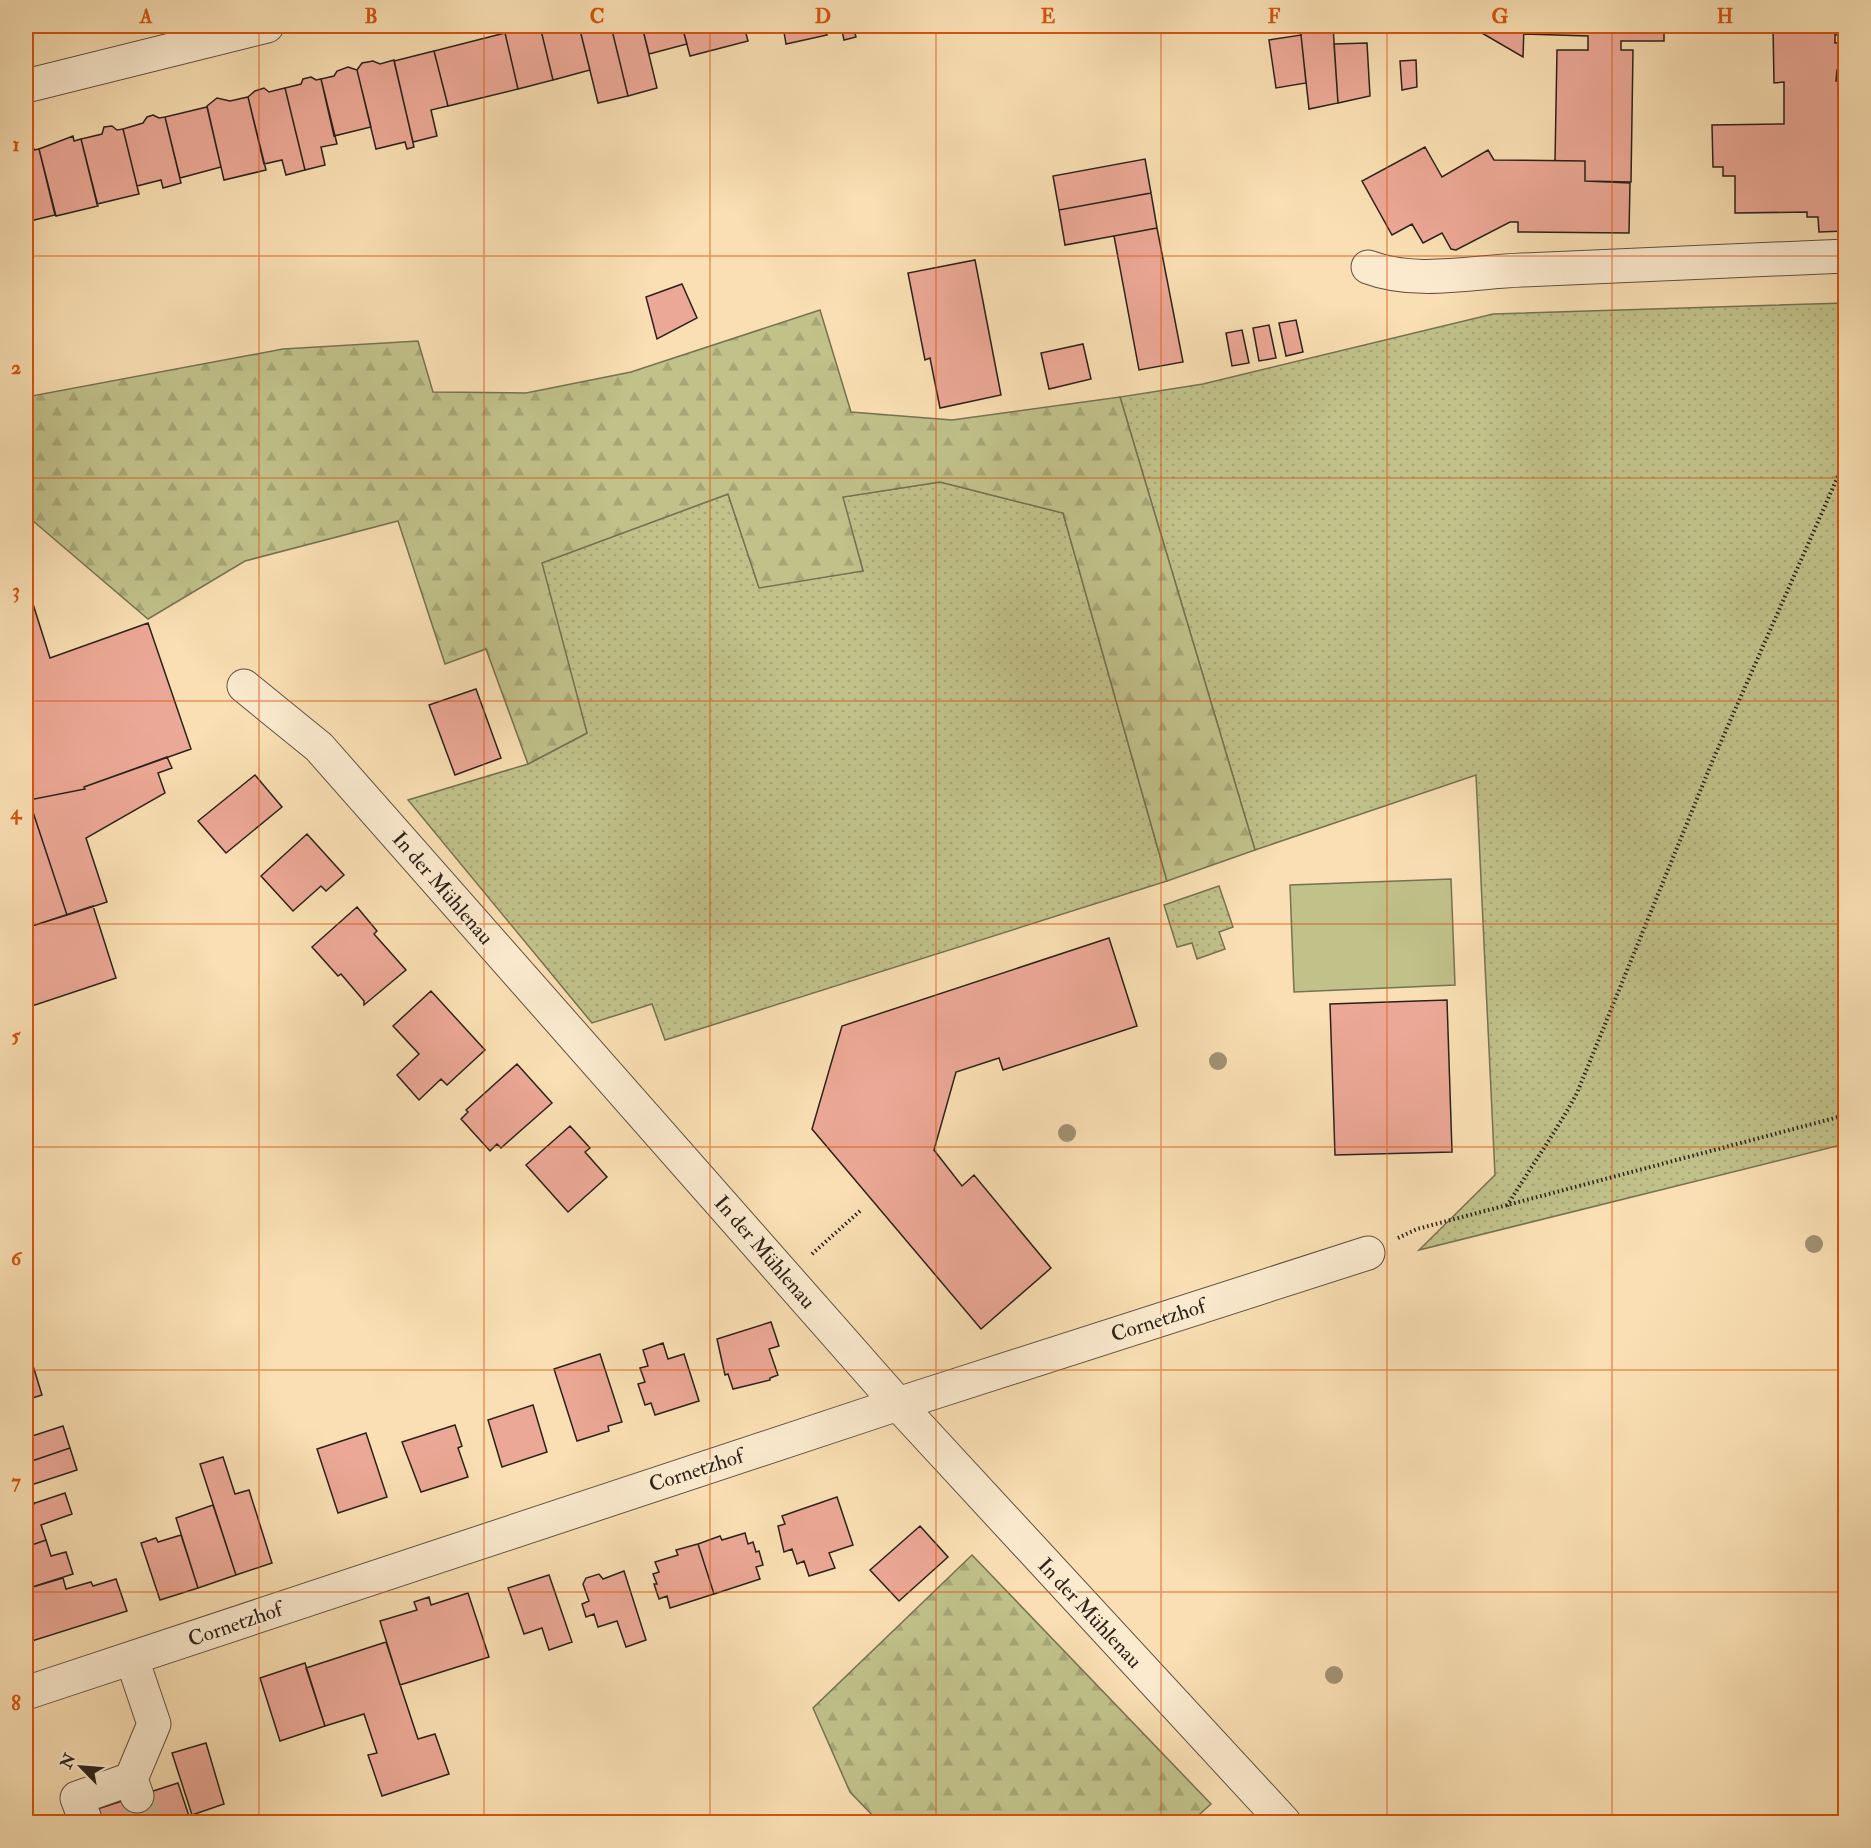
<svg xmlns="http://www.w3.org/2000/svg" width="1871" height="1848" font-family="'IM FELL Double Pica',serif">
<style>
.grass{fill:url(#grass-dots);stroke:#767252;stroke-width:1.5}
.forest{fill:url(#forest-firs);stroke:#767252;stroke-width:1.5}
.pitch{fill:#c1c18a;stroke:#767252;stroke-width:1.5}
.building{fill:#eca896;stroke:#2c221a;stroke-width:1.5}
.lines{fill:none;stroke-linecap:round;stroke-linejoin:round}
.minor-tunnel{stroke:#d0b994;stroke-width:33;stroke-dasharray:33 16;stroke-linecap:butt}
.minor-casing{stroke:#5f5140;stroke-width:35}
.path{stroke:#2c221a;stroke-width:4;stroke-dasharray:1.5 3;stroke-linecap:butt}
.minor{stroke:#fbeace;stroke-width:33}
.tree{fill:#a19172}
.grid{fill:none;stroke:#d5540d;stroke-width:1.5;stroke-opacity:0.55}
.labels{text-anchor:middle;stroke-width:5;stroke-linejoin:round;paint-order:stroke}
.street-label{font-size:21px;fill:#2c221a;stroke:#fbeace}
.neatline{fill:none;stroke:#d5540d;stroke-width:2}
.grid-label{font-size:20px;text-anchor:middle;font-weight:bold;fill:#d5540d}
</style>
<defs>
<pattern id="grass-dots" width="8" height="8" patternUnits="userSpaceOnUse" patternTransform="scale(1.5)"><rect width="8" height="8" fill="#c1c18a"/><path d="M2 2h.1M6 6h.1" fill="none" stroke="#a6a676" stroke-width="1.8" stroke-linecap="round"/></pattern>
<pattern id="forest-firs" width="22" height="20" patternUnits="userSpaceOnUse" patternTransform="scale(1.5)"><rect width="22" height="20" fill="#c1c18a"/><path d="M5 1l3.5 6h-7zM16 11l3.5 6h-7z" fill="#a6a676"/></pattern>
</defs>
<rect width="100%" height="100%" fill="#f9dfb3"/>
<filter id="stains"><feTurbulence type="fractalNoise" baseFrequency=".00333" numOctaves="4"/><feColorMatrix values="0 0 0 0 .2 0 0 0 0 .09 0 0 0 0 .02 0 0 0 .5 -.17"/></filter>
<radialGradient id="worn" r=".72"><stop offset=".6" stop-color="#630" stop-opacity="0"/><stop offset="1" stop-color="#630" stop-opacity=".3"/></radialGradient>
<path class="grass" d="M1845,303V1144L1419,1250L1495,1175L1476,775L1255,850L1120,397L1203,384L1493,314Z
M940,482L1063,513L1167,881L665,1040L652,1004L592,1023L408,800L528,764L587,733L541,563L728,494L759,587L863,571L842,497Z
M1219,886L1233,927L1219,932L1225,949L1197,959L1192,943L1177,947L1164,905Z"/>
<path class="forest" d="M820,310L851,412L952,420L1120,397L1255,850L1167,881L1063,513L940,482L843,497L863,571L759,588L728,494L542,563L587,733L528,764L486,649L445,664L398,521L245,561L148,619L26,515V397L283,349L418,341L433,392L526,393L631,372Z
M972,1555L1211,1804L1191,1822H879L850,1792L813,1708Z"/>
<path class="pitch" d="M1451,879L1455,985L1294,992L1290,885Z"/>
<path class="building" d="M540,26L553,80L518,89L505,33Z
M540,26H579L590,70L553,80Z
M579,26H611L628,96L598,103Z
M611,26H642L657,88L628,96Z
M642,26H682L687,44L649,54Z
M682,26H744L748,41L690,56Z
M783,26H823L827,35L786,44Z
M841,26H853L856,37L844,40Z
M1300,26H1333L1338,103L1309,109Z
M1475,26H1524L1523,57L1475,29Z
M1524,26H1664V41H1621V50H1633L1631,182L1585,181V161H1555L1557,50H1588V36L1524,34Z
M1773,26H1846V34L1835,35V43L1846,42V70H1837L1836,81H1846V231L1819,232L1818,217H1807V212L1735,213V176H1723V167H1713L1712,125L1784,124V82L1774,83Z
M505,33L518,89L448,106L434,51Z
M1301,35L1306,83L1276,88L1269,40Z
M1367,43L1370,96L1338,103L1334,44Z
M434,51L448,106L431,110L437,136L413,142L394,61Z
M394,60L414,147L407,149L405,142L376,149L357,70L362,63L373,61L380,64Z
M1416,60L1417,87L1402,90L1400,61Z
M348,67L357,70L371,127L334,136L321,79L334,76L337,71Z
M311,77L316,80L321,79L337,144L321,147L325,165L305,170L285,88L301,84L303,79Z
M264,88L269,92L285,88L305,170L286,175L282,160L264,164L248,97L255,91Z
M248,97L266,170L224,180L207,106L217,98L230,101Z
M207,107L221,167L180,178L165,117Z
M153,115L159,118L165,117L181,183L163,188L161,180L137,186L123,129L143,123L147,117Z
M112,126L117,130L123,129L139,194L97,204L81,139L102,134L104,127Z
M73,136L74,141L81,139L98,206L56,216L39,149Z
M33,146L34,150L39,149L55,215L26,222V148Z
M1425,147L1442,177L1488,150L1494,160L1585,161V181L1630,183L1629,233L1518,232V222H1510L1456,250L1451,249L1442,233L1423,243L1412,224L1392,235L1362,181Z
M1145,159L1151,193L1059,210L1053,176Z
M1151,193L1157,228L1065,245L1059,210Z
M1157,228L1183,362L1139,370L1114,236Z
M975,260L1001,395L940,408L930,358L925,360L908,273Z
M682,284L697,318L657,339L646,297Z
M1296,320L1303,352L1286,356L1279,323Z
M1269,325L1276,358L1259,361L1253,328Z
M1242,330L1249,363L1232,366L1226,333Z
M1083,344L1091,379L1049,389L1041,353Z
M27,585L50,658L148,623L191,749L84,787L85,789L29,800L67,915L26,928Z
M476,689L501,758L455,775L429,705Z
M167,757L172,768L158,773L165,793L86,838L107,902L67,915L29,800L85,789L84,787Z
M255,775L282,807L226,853L198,821Z
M307,834L344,875L326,891L321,886L293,911L261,876Z
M93,906L116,978L26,1008V928Z
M357,907L377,931L374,934L406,970L364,1005V1001L341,974L338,976L312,947Z
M1109,938L1137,1026L1003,1070L999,1058L956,1072L934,1150L962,1186L974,1175L1051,1268L981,1329L812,1129L842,1026Z
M431,991L485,1050L447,1085L441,1079L419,1100L397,1075L419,1054L393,1026Z
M1447,1000L1452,1152L1335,1155L1330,1004Z
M517,1064L552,1103L501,1148L497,1144L490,1151L461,1119L468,1112L466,1110Z
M570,1126L590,1148L585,1152L607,1177L568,1212L526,1165Z
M771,1322L779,1346L769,1349L778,1375L770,1378V1380L733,1389L728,1374L725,1375L717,1339Z
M663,1343L668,1359L684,1354L699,1401L655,1415L651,1403L645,1405L638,1384L645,1382L640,1368L648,1366L643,1350Z
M26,1345L34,1369L26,1371Z
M600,1354L622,1422L608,1426L609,1431L577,1441L554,1369Z
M34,1369L42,1395L26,1400V1371Z
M533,1405L547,1452L502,1467L488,1420Z
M455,1425L462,1446L458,1448L468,1477L421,1492L402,1442Z
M63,1426L70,1448L26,1463V1438Z
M366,1433L387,1497L338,1513L317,1449Z
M70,1448L77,1470L28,1486L34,1504L26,1506V1463Z
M223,1457L235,1494L249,1490L272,1563L236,1575L200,1464Z
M65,1493L72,1514L41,1525L46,1540L26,1547V1506Z
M837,1497L853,1545L829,1553L835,1568L809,1576L804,1561L797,1564L792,1549L784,1552L778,1526L785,1524L782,1516Z
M213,1505L236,1575L198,1588L176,1518Z
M920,1526L948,1557L899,1601L870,1570Z
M745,1533L748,1544L753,1542L756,1552L759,1551L763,1565L756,1567L760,1579L714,1594L698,1544L720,1536L722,1540Z
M181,1535L198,1588L160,1600L141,1543L156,1538L158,1542Z
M46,1540L51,1556L66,1552L73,1574L26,1589V1547Z
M698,1544L714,1594L670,1608L667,1596L659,1599L654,1584H657L653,1574L659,1572L655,1562L678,1555L676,1550Z
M624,1571L646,1640L626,1647L617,1621L598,1627L594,1614L586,1617L582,1604L589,1601L583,1584L586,1578L599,1574L603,1579Z
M549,1575L572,1642L549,1650L542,1628L524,1634L508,1588Z
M63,1578L66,1589L91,1582L93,1586L116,1579L127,1611L32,1641L26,1638V1589Z
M468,1593L489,1657L400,1685L380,1621L417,1610L414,1602L429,1597L431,1605Z
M386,1642L418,1739L435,1734L449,1774L382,1796L368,1755L377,1753L364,1714L325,1726L306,1668Z
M305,1663L325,1726L280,1741L260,1678Z
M206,1743L224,1804L192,1815L172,1753Z
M178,1783L191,1822H91L88,1812Z"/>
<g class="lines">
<path class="minor-tunnel" d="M137,1796L146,1822"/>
<defs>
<path id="minor" d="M26,86L267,26
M1368,267C1416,285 1471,272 1522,270C1630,265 1738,261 1846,256
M244,686L319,747L898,1404L1284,1822
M132,1659L154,1724L131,1779L137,1796
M26,1693L898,1404L1368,1253
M86,1822L77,1798L131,1779"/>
</defs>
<use href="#minor" class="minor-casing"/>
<path class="path" d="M1507,1206C1530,1168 1556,1132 1577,1093L1712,762L1846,458
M1398,1238L1417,1229L1846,1115
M812,1254L861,1210"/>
<use href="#minor" class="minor"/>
</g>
<g class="tree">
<circle cx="1218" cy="1061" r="9"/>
<circle cx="1067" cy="1133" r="9"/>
<circle cx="1814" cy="1244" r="9"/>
<circle cx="1334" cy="1675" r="9"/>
</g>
<path class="grid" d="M259,26V1822M484,26V1822M710,26V1822M936,26V1822M1161,26V1822M1387,26V1822M1612,26V1822M26,256H1846M26,478H1846M26,701H1846M26,924H1846M26,1147H1846M26,1370H1846M26,1592H1846"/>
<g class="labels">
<g class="street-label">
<text transform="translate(443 888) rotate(49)" y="7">In der Mühlenau</text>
<text transform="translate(765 1252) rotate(49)" y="7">In der Mühlenau</text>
<text transform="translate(1158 1320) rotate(-18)" y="7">Cornetzhof</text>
<text transform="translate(696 1470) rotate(-18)" y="7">Cornetzhof</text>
<text transform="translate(1090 1613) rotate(47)" y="7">In der Mühlenau</text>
<text transform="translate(235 1624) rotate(-19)" y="7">Cornetzhof</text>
</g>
</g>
<rect width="1871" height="1848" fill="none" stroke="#f9dfb3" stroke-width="66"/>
<g transform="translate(81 1767) rotate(295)" stroke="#fbeace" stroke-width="4.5" paint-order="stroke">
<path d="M0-4.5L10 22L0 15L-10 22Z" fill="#2c221a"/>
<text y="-9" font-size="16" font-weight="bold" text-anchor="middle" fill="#2c221a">N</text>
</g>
<rect x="33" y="33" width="1805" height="1782" class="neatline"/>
<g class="grid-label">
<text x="146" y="23">A</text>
<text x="371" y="23">B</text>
<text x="597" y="23">C</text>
<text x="823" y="23">D</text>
<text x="1048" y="23">E</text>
<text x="1274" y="23">F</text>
<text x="1500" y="23">G</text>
<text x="1725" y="23">H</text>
<text x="16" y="151">1</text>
<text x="16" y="374">2</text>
<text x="16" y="597">3</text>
<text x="16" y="819">4</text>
<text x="16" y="1042">5</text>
<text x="16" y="1265">6</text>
<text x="16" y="1488">7</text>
<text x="16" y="1710">8</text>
</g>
<rect width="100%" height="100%" filter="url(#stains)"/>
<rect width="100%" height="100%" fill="url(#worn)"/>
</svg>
